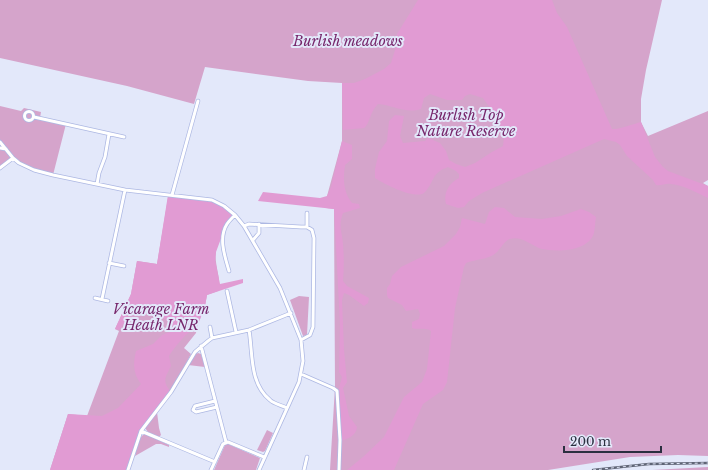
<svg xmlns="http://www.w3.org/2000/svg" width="708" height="470" font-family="'Libre Baskerville',serif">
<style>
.green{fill:#d5a4cb}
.forest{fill:#e19bd3}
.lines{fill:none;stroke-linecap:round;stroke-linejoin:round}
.street-casing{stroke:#adb8e3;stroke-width:4.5}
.street{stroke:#fff;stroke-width:3}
.rail-casing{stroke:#5f6475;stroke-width:2.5}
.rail{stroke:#e3e8fa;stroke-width:1;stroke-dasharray:3;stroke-linecap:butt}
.labels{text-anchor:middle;stroke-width:4;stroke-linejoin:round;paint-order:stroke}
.park-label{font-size:14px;font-style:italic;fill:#77276c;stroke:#e3e8fa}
</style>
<rect width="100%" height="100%" fill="#e3e8fa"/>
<path class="green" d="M0,0H662L646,70L641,99V122L648,136L708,111V180L703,183L708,186V456L678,455L630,457L548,470H330L335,387L334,209L326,208L327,196L342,141V83L308,81L205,67L194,104L127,86L0,58Z
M0,106L21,111L24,108L41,112L40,118L66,124L53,175L34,170L13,158L0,168V148L6,149L0,142Z
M168,198L216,252C214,266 222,278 218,291L207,295L205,306L197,327L196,333L184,348L191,354L171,392L50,470L68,414L87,416L119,331L115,329L131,294L137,261L157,264Z
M299,296L309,297L307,335L303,336L290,300Z
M198,353L201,354L205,367L188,365L194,355Z
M157,412L159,428L161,435L159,437L148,432L145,428Z
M267,430L273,433L265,451L263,452L257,450Z
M145,434L169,445V447L161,444H156L135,456C137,449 137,437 145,434Z
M228,444L260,458L256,470H214L225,445Z
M708,467V470H652Z"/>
<path class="forest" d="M418,0H552L557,13L567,27L612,129C618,130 633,124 641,122L655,157L663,167L668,171L708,186V198C697,193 684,185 671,184C666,183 661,186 656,185L653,180L627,156L620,145L616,142L604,139L482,193L469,201L464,207L458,208L446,204C443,193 449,183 459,178V174L456,171L448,167C431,173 435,181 425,192C417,201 384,184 375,178V169L379,152L387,141L389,121L395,115L404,116L400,136L403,143L425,141L428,138L440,143L446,151L449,160L456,164L465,167L475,163L492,152L503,146L504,136L501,127L493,112L483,98L470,94L465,96L462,100H447L430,94L424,98L421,109C405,114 393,105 378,104C369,113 370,124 364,128L343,130L342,83H354L365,79L384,69L391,63L396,47L397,34Z
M342,141L352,145V159L345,165C343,179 343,191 352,203L359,204L360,208L343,213C338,226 342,231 343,244C344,256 344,269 343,281L347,286L369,298L368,303L364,306L349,295L344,293L342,300L344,350L347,382L343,388L349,416L357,427C356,436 349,438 341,441L339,388L342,377L339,372L340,324L334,209L258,201L263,192L320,198L327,196L331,187Z
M168,195L212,200L219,203L235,215L226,225L216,252L215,260L220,284L243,279V283L207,295L205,306L197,327C187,331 175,347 169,356L171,366C165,378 162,381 171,392L141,431L128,470H50L68,414L102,416L118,408L141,384C133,373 133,364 136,351L153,344L162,335L177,329L161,316L155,307L142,305L133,310L119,330L115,329L131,294L137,261L157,264Z
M495,207L504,208L515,217L542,219L561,216L581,209L589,212L596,217C595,222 595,228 594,233C588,252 557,252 542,249C532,246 521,235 510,239C505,240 501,248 497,252C489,260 476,259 466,263L464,267L455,308L447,382L443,390L423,404L394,470H347L363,457L384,437L404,397L422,382L427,369L431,331C426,327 418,330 412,328V322L419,319L420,314L418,309L406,311L402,305L388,298L387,295V288L390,284L392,276L401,267L444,246L456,234L460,227L462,218L485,224L489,212Z"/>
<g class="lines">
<defs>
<path id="street" d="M24.5 116a4.5 4.5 0 1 1 9 0a4.5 4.5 0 1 1-9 0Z
M34,117L124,137
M0,142L13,158L19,163L34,170L53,175L125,190L212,200L224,206L235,215L244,226L280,288L301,340L303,361L299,382L259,470
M0,148L6,149
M0,168L13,158
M97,184L99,173L105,157L109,134
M172,195L198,101
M307,213V227
M244,226L249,224L301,227H307L312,230L314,238L313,327L310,335L301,340
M253,240L259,233V224
M109,263L124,266
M229,271C225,257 218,238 227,224C229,221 232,218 235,215
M227,291L236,332
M95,298L108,301
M102,299L125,190
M210,327L212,338
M249,330C253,353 249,383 270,400C274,404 281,405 287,408
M201,346L226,442
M301,374L333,388L337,391L340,440L339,470
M215,401L195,406L193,410L196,412L217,407
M141,431L215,462
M128,470L141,431L171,392L195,352L208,341L212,338L249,330L291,313
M211,470L223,444L228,442L264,457
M304,470L307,457"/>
</defs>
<use href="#street" class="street-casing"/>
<use href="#street" class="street"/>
<defs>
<path id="rail" d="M593,470L649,464L708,463"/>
</defs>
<use href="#rail" class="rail-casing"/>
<use href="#rail" class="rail"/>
</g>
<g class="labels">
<g class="park-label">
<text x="348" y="46">Burlish meadows</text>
<text x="466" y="120">Burlish Top<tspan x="466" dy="16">Nature Reserve</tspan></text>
<text x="161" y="314">Vicarage Farm<tspan x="161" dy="16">Heath LNR</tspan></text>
</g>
</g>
<path d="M564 446v6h97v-6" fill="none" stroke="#2b2f40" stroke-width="2"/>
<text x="570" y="446" font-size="12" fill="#2b2f40" stroke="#e3e8fa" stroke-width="3" paint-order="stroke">200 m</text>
</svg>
